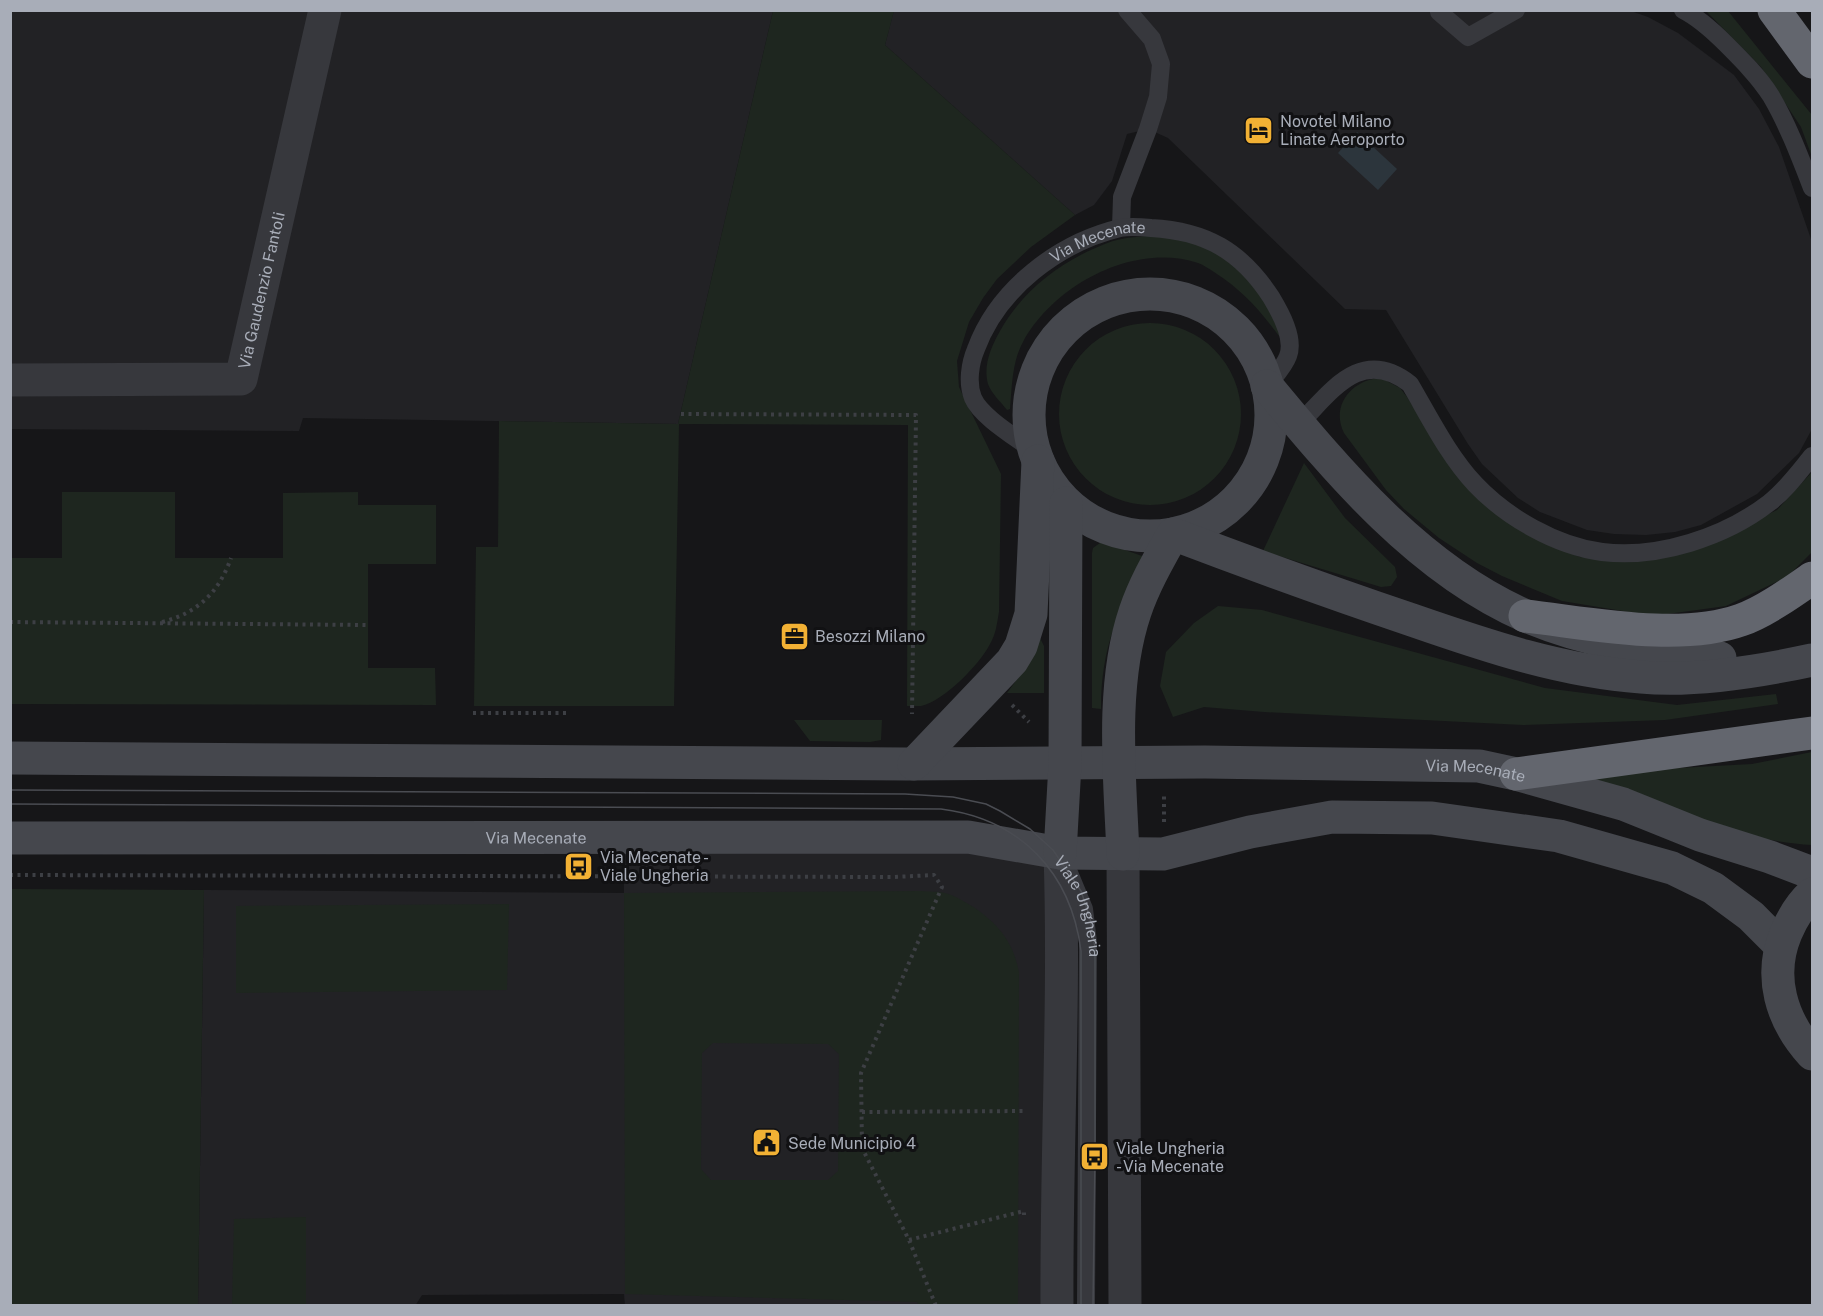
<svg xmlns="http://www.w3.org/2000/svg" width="1823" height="1316" font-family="'Public Sans',sans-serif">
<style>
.built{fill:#222225}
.green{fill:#1e261f;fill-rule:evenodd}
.water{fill:#2c353c}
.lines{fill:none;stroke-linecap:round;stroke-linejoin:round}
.path{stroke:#3d3f44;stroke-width:4;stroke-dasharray:3 4.5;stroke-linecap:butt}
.lane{stroke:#37383d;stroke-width:18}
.street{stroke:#37383d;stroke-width:33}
.secondary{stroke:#45474d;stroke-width:33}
.highway{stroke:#63666e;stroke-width:33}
.tram{stroke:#4a4c52;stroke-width:1.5}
.labels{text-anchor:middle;stroke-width:6;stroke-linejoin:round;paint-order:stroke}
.poi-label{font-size:16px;fill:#a8adb8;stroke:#111113;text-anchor:start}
.street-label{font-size:16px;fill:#a8adb8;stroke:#111113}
</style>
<rect width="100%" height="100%" fill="#161618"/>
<path class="built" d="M894,10H1628L1648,17L1678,33L1734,75L1759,109L1779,147L1812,242V429L1799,453L1757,494L1701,525L1675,532L1646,535L1614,534L1587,530L1540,512L1518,498L1482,464L1468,444L1386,310L1345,309L1168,138L1148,129L1127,134L1112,181L1094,205L1075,215L885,45Z
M11,11H773L678,424L303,418L299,431L11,429Z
M624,841L1058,856L1054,1305L625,1306L624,1294L422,1295L415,1306H198L204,890L624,893Z"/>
<path class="green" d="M773,11H894L885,45L1075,215L1031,247L997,279L983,298L969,322L957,361L959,387L1001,474L999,612C997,623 996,634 990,644C980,664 944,701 921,706C917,706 911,706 907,706L908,425L679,424L674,706H474L476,547H498L499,421L678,424Z
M1706,11H1728L1812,115V157L1801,127L1761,67Z
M1155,235C1176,238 1198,241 1218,251C1250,269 1267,305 1282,336H1279C1259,309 1242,290 1214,272C1209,269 1204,265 1198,263C1134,242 1054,285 1023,342C1012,362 1012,386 1010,409L1007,410C1001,402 991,393 988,384C983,365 991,347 1000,331C1025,287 1065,258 1113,241C1126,237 1141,237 1155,235Z
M1059 414a91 91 0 1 1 182 0a91 91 0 1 1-182 0Z
M1381,378L1400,388L1407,397L1449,463L1554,547L1580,557L1660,559L1718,538L1777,510L1812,472V552L1787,577L1726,606L1653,616L1562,601L1502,576L1477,563L1439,538L1404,509L1386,490L1344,433C1330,405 1353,379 1381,378Z
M1304,463L1345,518L1395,567L1397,577L1391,586L1381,587L1263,551Z
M62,492H175V558H283V493L358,492V505H436V564H368V668H435L436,705L11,704V558H62Z
M1100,543H1105L1145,557C1119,612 1101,645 1101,709L1092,708V553L1093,548Z
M1218,606L1262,610L1545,688L1677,705L1776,694L1778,704L1665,720L1523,725L1264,712L1204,707L1173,717L1160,686L1166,652L1194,623Z
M1040,638L1044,646V693H1007L1024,670Z
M794,720H882L881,740L870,742L810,741Z
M1812,752V845C1733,840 1657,806 1582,782L1641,770L1752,764Z
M11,889L204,890L198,1305H11Z
M921,891C929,892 938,891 945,893C956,896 965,902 975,908C999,925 1014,943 1019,973L1018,1305L919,1306L917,1302L625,1294L624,893ZM713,1043L828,1044L839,1054L838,1171L828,1180H711L701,1169L702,1053Z
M509,904L507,990L236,993V906Z
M306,1217V1305H232L234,1219Z"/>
<path class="water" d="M1357,132L1397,169L1378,190L1338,153Z"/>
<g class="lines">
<path class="path" d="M681,414L916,415L912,714
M10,622L368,625
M162,622C198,613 219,592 231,558
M1012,705L1029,722
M473,713H567
M1164,822V794
M10,875L893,877L934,875L942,887L861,1073L862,1148L909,1240L936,1306
M862,1112L1026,1111
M909,1240L1024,1211V1215
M153,1305V1306"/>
<g class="lane">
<path d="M1683,10C1699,18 1713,31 1726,44C1742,60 1759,77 1771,96C1788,125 1800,157 1812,188"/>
<path d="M1439,12L1468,37L1516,10"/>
<path d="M1121,227L1122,197L1148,129L1158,97L1161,64L1152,39L1127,10"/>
<path d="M1299,424C1332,391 1361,346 1410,384C1430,418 1448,455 1475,484C1506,517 1556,546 1602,552C1658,559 1725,537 1769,503C1786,490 1799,472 1812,456"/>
<path id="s1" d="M1034,451C1017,438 981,417 973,398C967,383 970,363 976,349C998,289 1058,243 1120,228C1129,226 1141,227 1151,228C1206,231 1241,251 1271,297C1280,312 1295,338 1288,356C1284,367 1274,377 1267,386"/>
<path d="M1067,868L1084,909L1088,942L1086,1306"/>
</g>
<g class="street">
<path id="s2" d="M10,380L241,379L325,10"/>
<path d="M1123,854L1125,1306"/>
<path d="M1057,1306C1056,1155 1065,1004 1060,853"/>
</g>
<g class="secondary">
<circle cx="1150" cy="415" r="121"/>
<path d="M1267,386C1339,473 1420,570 1526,616C1587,642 1654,653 1720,658"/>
<path id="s3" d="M10,758L907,764L1205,762L1479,766L1516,774L1623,804L1700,835L1770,857L1812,873"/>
<path d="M914,764L1012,661L1021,646L1031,614L1038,461"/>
<path id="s4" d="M10,838L968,837L1060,853L1163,854L1250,832L1332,817L1432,818L1559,836L1672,868L1713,888L1751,916L1781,946"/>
<path d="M1060,853L1065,764L1066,503"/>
<path d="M1123,854C1120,778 1110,686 1135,612C1144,585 1159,559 1173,534C1252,564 1332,593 1412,620C1487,646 1561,671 1641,677C1694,682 1761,671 1812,660"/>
<path d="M1812,894C1801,904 1792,919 1786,933C1768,976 1781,1020 1812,1054"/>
</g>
<path class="highway" d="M1774,10L1812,62
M1525,616C1589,623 1679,642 1741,620C1764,612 1792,592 1812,578
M1516,774L1812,733"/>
<g class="tram">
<path id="s5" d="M10,790L905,794L953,797L986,804L1000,811L1030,829L1053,850L1081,891L1090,918L1095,948V1157L1093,1306"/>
<path d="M10,804L941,809C1020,819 1071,872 1081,951V1306"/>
</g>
</g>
<defs>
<symbol id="hotel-square" viewBox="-11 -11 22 22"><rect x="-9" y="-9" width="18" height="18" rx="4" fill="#f2b134" stroke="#111113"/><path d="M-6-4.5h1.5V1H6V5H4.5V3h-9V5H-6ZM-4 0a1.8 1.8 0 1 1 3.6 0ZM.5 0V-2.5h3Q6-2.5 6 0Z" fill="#111"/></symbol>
<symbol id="office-square" viewBox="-11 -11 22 22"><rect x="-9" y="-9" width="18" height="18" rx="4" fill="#f2b134" stroke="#111113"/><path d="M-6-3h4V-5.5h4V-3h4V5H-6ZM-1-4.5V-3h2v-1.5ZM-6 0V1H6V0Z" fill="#111"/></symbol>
<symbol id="bus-square" viewBox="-11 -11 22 22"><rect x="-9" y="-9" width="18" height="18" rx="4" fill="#f2b134" stroke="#111113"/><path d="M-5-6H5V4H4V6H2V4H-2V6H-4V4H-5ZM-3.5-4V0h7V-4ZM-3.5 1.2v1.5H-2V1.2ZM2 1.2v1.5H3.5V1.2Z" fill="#111"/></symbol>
<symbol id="civic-square" viewBox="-11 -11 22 22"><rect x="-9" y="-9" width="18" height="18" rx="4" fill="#f2b134" stroke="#111113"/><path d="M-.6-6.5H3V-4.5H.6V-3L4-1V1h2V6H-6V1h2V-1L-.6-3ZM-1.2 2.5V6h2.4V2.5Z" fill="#111"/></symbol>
</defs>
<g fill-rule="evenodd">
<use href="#hotel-square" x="1242" y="114" width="33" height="33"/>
<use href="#office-square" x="778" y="620" width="33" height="33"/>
<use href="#bus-square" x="562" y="850" width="33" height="33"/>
<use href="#civic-square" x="750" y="1126" width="33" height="33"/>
<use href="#bus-square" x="1078" y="1140" width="33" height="33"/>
</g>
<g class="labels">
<g class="poi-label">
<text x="1280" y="127">Novotel Milano<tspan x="1280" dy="18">Linate Aeroporto</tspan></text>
<text x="815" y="642">Besozzi Milano</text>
<text x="600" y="863">Via Mecenate -<tspan x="600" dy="18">Viale Ungheria</tspan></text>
<text x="788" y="1149">Sede Municipio 4</text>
<text x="1116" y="1154">Viale Ungheria<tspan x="1116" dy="18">- Via Mecenate</tspan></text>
</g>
<g class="street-label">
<text dy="6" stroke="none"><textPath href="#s1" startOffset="302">Via Mecenate</textPath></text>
<text dy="6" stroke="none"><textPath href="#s2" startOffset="322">Via Gaudenzio Fantoli</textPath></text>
<text dy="6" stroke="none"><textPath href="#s3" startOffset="1466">Via Mecenate</textPath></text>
<text dy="6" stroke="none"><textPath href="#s4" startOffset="526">Via Mecenate</textPath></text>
<text dy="6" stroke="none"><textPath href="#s5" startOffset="1122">Viale Ungheria</textPath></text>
</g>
</g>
<rect width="1823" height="1316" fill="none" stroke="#a8adb8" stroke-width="24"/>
</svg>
